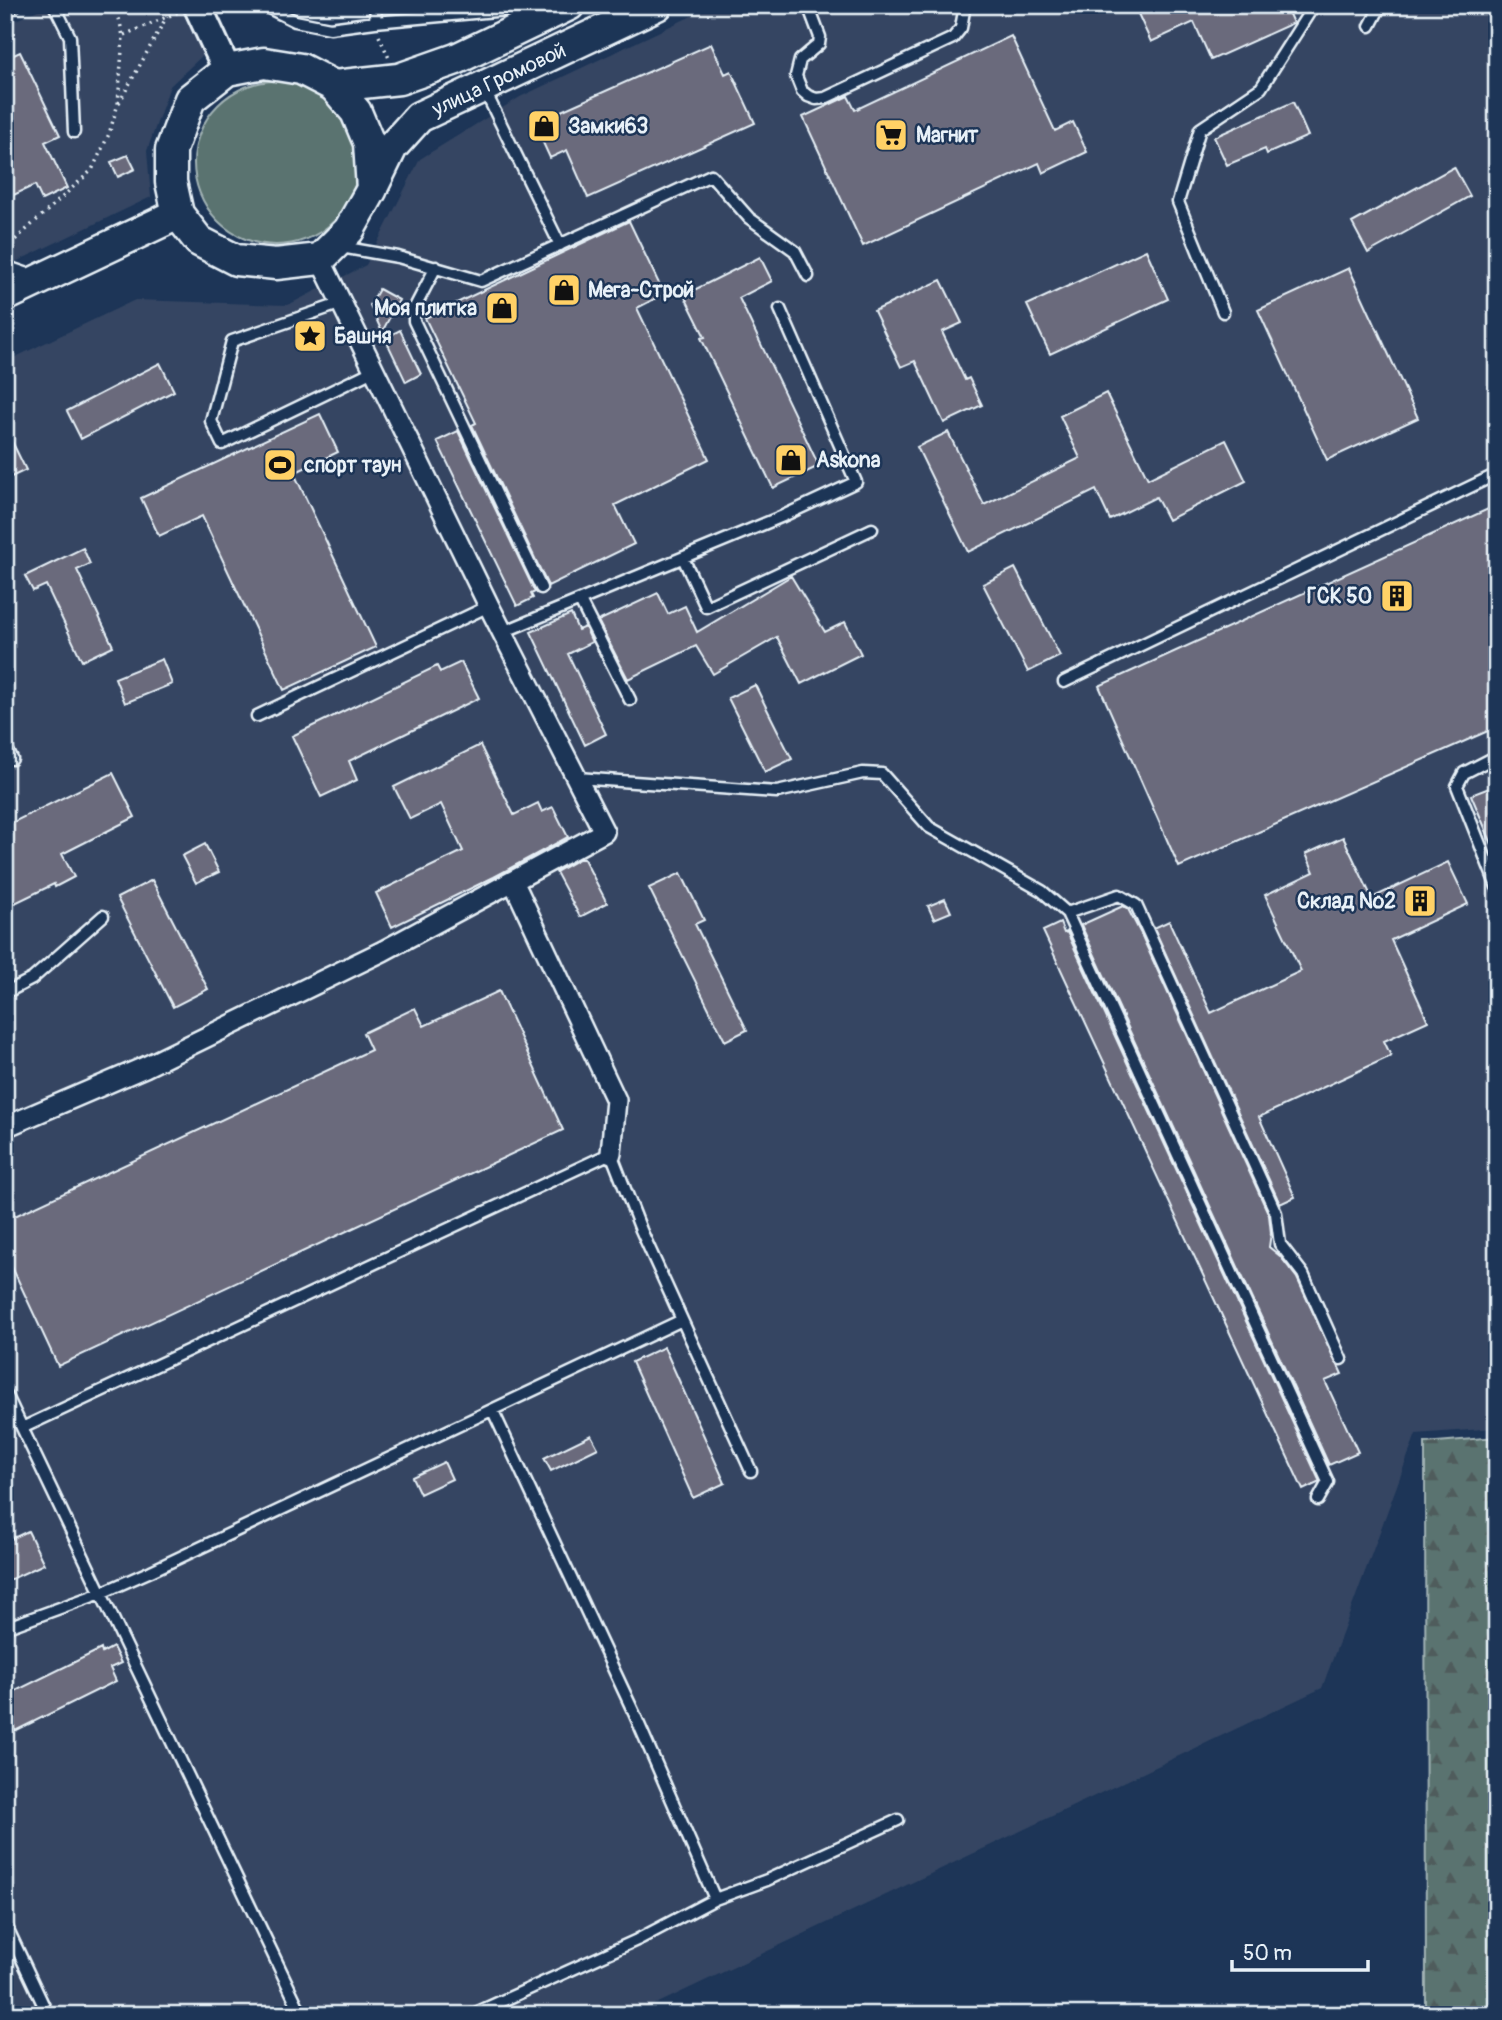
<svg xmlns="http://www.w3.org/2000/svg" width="1502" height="2020" font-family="Pangolin,sans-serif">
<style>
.built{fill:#344562}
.green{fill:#5a7370;stroke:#a1b2b4;stroke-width:2}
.forest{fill:url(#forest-firs);stroke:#a1b2b4;stroke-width:2}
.building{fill:#6a6a7b;stroke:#e8f1f8;stroke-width:2}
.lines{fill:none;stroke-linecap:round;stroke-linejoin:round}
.lane-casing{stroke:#e8f1f8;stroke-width:15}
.street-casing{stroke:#e8f1f8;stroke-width:24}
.secondary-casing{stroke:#e8f1f8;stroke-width:32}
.primary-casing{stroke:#e8f1f8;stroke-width:35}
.path{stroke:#e8f1f8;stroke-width:3.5;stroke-dasharray:2 5;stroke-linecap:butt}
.lane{stroke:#1d3557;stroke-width:10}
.street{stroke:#1d3557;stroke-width:19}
.secondary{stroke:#1d3557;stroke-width:26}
.primary{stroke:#1d3557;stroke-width:30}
.labels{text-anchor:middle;stroke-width:5;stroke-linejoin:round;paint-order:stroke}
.street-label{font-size:21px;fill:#e8f1f8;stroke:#1d3557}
.poi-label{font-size:21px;font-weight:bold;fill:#e8f1f8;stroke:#1d3557;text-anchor:start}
</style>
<defs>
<pattern id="forest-firs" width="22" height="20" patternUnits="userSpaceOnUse" patternTransform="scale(1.75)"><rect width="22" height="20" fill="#5a7370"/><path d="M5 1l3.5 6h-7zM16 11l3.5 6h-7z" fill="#4f5b5b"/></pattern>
</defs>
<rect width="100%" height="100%" fill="#1d3557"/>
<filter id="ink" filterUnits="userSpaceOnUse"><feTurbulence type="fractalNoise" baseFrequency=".0143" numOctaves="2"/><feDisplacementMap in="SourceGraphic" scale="14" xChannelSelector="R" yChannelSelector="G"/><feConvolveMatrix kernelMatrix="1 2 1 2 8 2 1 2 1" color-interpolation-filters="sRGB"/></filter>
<g filter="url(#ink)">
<path class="built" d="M49,5H179L203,55L170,86L147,151L151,197L5,267V25Z
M715,5H1497V1428L1416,1434L1322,1688L633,2015H5V362L135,300L288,305L366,265L420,159L520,97Z"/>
<path class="green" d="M194 163a82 82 0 1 1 164 0a82 82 0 1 1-164 0Z"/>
<path class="forest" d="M1497,1437V2015H1426L1425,1443Z"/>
<path class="building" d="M1134,5H1285L1293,23L1211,60L1194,22L1151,42Z
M1011,36L1055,131L1073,122L1087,152L1043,173L1039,163L863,246L803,117L848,96L855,110Z
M711,44L725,74L731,71L755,123L588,198L567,150L550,158L534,123Z
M20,52L60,135L45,142L67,188L42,200L35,185L5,199V59Z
M1293,102L1308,136L1267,154L1265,149L1227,165L1214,137Z
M128,155L135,169L118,177L111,162Z
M1454,167L1470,196L1368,253L1352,223Z
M629,221L664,294L637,308L709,459L615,505L634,544L548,586L472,425L476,423L425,318Z
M1146,250L1168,299L1050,354L1027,305Z
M760,257L772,281L739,298L819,466L773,488L701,338L705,337L684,295Z
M1349,268L1418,418L1327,460L1258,310Z
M941,280L962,323L942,332L965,380L969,378L982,405L944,423L915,361L901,367L874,311Z
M379,289L399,300L382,332L370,305Z
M400,330L421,374L406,382L385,338Z
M160,363L174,391L81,439L67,411Z
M1106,393L1148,479L1226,440L1246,481L1168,520L1156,497L1110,520L1096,490L968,552L917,447L948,432L984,505L1080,458L1060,416Z
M320,414L338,452L294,473L376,647L284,690L202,516L159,536L141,498Z
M5,427L26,470L5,480Z
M458,431L535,592L531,594L533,598L517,606L437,441Z
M1497,505V727L1179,867L1099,686Z
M83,548L90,564L77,570L113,646L82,661L46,585L33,591L25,576Z
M1015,568L1060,656L1028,672L983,584Z
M791,576L825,632L845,622L861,654L801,684L777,637L713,674L696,646L628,679L598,621L658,593L668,614L685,606L697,632Z
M571,614L578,630L585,627L592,642L568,654L606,734L585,745L531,632Z
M162,659L172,684L125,703L115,678Z
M461,662L479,698L349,761L357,780L321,797L292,736L437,666L440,672Z
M755,685L792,759L765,772L728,698Z
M480,745L514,815L538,803L542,812L553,807L568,837L494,877L392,927L376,893L463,851L441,804L410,819L394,787Z
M113,773L135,817L62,854L74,877L55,887L54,884L9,906L5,897V826Z
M1497,785V856L1471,795Z
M1343,837L1372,898L1448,862L1468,904L1391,940L1428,1021L1384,1041L1391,1056L1259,1117L1295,1197L1280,1204L1154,928L1169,921L1211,1013L1301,971L1265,895L1314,872L1306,854Z
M205,844L219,872L196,883L182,856Z
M579,859H584L607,903L580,917L556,872Z
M681,873L704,920L695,924L747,1030L725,1041L649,888Z
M152,880L208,989L173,1007L117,898Z
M945,899L951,912L934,919L928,906Z
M1123,906L1128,909L1141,934L1269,1215L1271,1233L1269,1247L1280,1256L1297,1278L1342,1374L1325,1381L1358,1452L1329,1465L1081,925Z
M1060,923L1064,933L1067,932L1320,1482L1303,1490L1043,931Z
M499,991L563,1130L58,1366L5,1252V1194L15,1216L371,1050L363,1033L415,1008L424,1026Z
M664,1347L725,1483L693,1498L632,1362Z
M591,1435L598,1448L551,1471L544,1458Z
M444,1462L452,1479L420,1494L412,1477Z
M28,1531L44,1564L5,1582V1542Z
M113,1647L121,1663L110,1668L116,1681L15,1731L5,1711V1696L101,1649L102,1653Z"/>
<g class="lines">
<defs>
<path id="lane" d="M54,5L70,37L74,132
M263,5L295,21L330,28L375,22L540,7
M808,5L820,37L819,44L800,60L796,76L802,91L808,96L816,99L825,98L953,38L961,28L965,5
M5,10L16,5
M375,22L376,5
M1370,26L1381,5
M485,91L560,245
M341,247L398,257L481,281L711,175L749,218L795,251L808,276
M5,266L34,276
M436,267L414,309V321L541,588
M342,303L232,341L211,421L222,444L375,370
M1223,312L1178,202L1200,129L1261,88L1314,5
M683,558L706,607L872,529
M580,601L630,700
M503,632L783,516L856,482L780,309
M1064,682L1497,474
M257,716L489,606
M5,745L12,759
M1497,756L1464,773L1457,786L1497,887
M577,778L777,792L863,773L882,774L929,827L1042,891L1067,913L1328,1482L1318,1500
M1067,913L1119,895L1136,905L1276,1213L1280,1244L1303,1274L1341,1359
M5,993L32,979L103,916
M5,1392L302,2015
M493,1411L634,1713L715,1899
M22,1428L611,1153L641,1230L751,1471
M5,1628L101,1593L151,1571L682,1320
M5,1923L48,2015
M471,2015L637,1940L715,1899L767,1880L898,1820"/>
<path id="street" d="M513,881L616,1100L611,1153
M5,1127L145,1067L383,951L604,832L489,606L320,259"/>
<path id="secondary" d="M197,5L227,70"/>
<g id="primary">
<path d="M264,63L301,69L334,86L356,112L369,143L372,189L349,230L320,259L276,264L236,260L199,241L178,214L171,182V150L190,99L227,70Z"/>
<path d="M334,86L399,79L456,59L569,5"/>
<path id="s1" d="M373,186L392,147L419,117L657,5"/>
<path d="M5,296L178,214"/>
</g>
</defs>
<use href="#lane" class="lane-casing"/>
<use href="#street" class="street-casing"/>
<use href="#secondary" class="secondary-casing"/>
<use href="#primary" class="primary-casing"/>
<path class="path" d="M124,35L178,12
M379,36L389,58
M119,103L167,16
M5,249L92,170L109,134L118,104L123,36L116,5"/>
<use href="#lane" class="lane"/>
<use href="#street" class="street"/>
<use href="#secondary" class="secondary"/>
<use href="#primary" class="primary"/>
</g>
</g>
<defs>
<symbol id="shop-square" viewBox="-11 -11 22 22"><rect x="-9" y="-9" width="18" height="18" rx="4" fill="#ffd166" stroke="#1d3557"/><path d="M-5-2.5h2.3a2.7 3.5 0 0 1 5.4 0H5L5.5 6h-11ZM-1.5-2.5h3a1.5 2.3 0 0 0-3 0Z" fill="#111"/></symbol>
<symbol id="supermarket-square" viewBox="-11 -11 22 22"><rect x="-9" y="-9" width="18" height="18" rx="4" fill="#ffd166" stroke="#1d3557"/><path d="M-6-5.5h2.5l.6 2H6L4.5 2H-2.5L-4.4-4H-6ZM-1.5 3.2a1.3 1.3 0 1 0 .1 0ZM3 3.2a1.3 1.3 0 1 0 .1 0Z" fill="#111"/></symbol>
<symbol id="sight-square" viewBox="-11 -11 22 22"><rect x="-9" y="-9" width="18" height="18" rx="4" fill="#ffd166" stroke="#1d3557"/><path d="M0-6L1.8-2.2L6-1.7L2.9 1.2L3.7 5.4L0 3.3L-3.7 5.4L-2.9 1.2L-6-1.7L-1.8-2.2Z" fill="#111"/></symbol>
<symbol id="stadium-square" viewBox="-11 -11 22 22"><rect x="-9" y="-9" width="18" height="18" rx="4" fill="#ffd166" stroke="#1d3557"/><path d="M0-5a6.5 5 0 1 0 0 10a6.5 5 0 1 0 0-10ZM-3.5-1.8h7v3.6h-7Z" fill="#111"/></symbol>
<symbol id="building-square" viewBox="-11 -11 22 22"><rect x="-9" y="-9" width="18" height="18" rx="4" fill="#ffd166" stroke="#1d3557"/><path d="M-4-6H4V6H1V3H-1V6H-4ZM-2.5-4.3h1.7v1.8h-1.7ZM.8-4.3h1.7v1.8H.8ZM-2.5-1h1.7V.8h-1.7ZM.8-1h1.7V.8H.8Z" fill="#111"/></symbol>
</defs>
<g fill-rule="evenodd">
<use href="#shop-square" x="525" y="107" width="38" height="38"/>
<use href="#supermarket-square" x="872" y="116" width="38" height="38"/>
<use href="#shop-square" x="545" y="271" width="38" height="38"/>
<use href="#shop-square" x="483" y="289" width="38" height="38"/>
<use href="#sight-square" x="291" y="317" width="38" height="38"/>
<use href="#shop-square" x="772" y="441" width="38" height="38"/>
<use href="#stadium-square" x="261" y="446" width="38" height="38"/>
<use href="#building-square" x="1378" y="577" width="38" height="38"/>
<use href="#building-square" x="1401" y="882" width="38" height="38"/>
</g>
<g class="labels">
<g class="street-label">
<text dy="7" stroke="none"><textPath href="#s1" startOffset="172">улица Громовой</textPath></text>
</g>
<g class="poi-label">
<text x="568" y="133">Замки63</text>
<text x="916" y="142">Магнит</text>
<text x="588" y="297">Мега-Строй</text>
<text x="477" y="315" text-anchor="end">Моя плитка</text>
<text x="334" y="343">Башня</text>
<text x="816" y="467">Askona</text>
<text x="304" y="472">спорт таун</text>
<text x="1372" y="603" text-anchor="end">ГСК 50</text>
<text x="1396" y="908" text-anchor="end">Склад №2</text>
</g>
</g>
<rect width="1502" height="2020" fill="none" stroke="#1d3557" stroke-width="28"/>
<rect x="14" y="14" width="1474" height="1992" fill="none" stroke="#e8f1f8" stroke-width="2.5" filter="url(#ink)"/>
<path d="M1232 1960v10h136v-10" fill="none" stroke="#e8f1f8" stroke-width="3.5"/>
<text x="1243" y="1960" font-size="21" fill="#e8f1f8" stroke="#1d3557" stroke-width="5" paint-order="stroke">50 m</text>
</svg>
